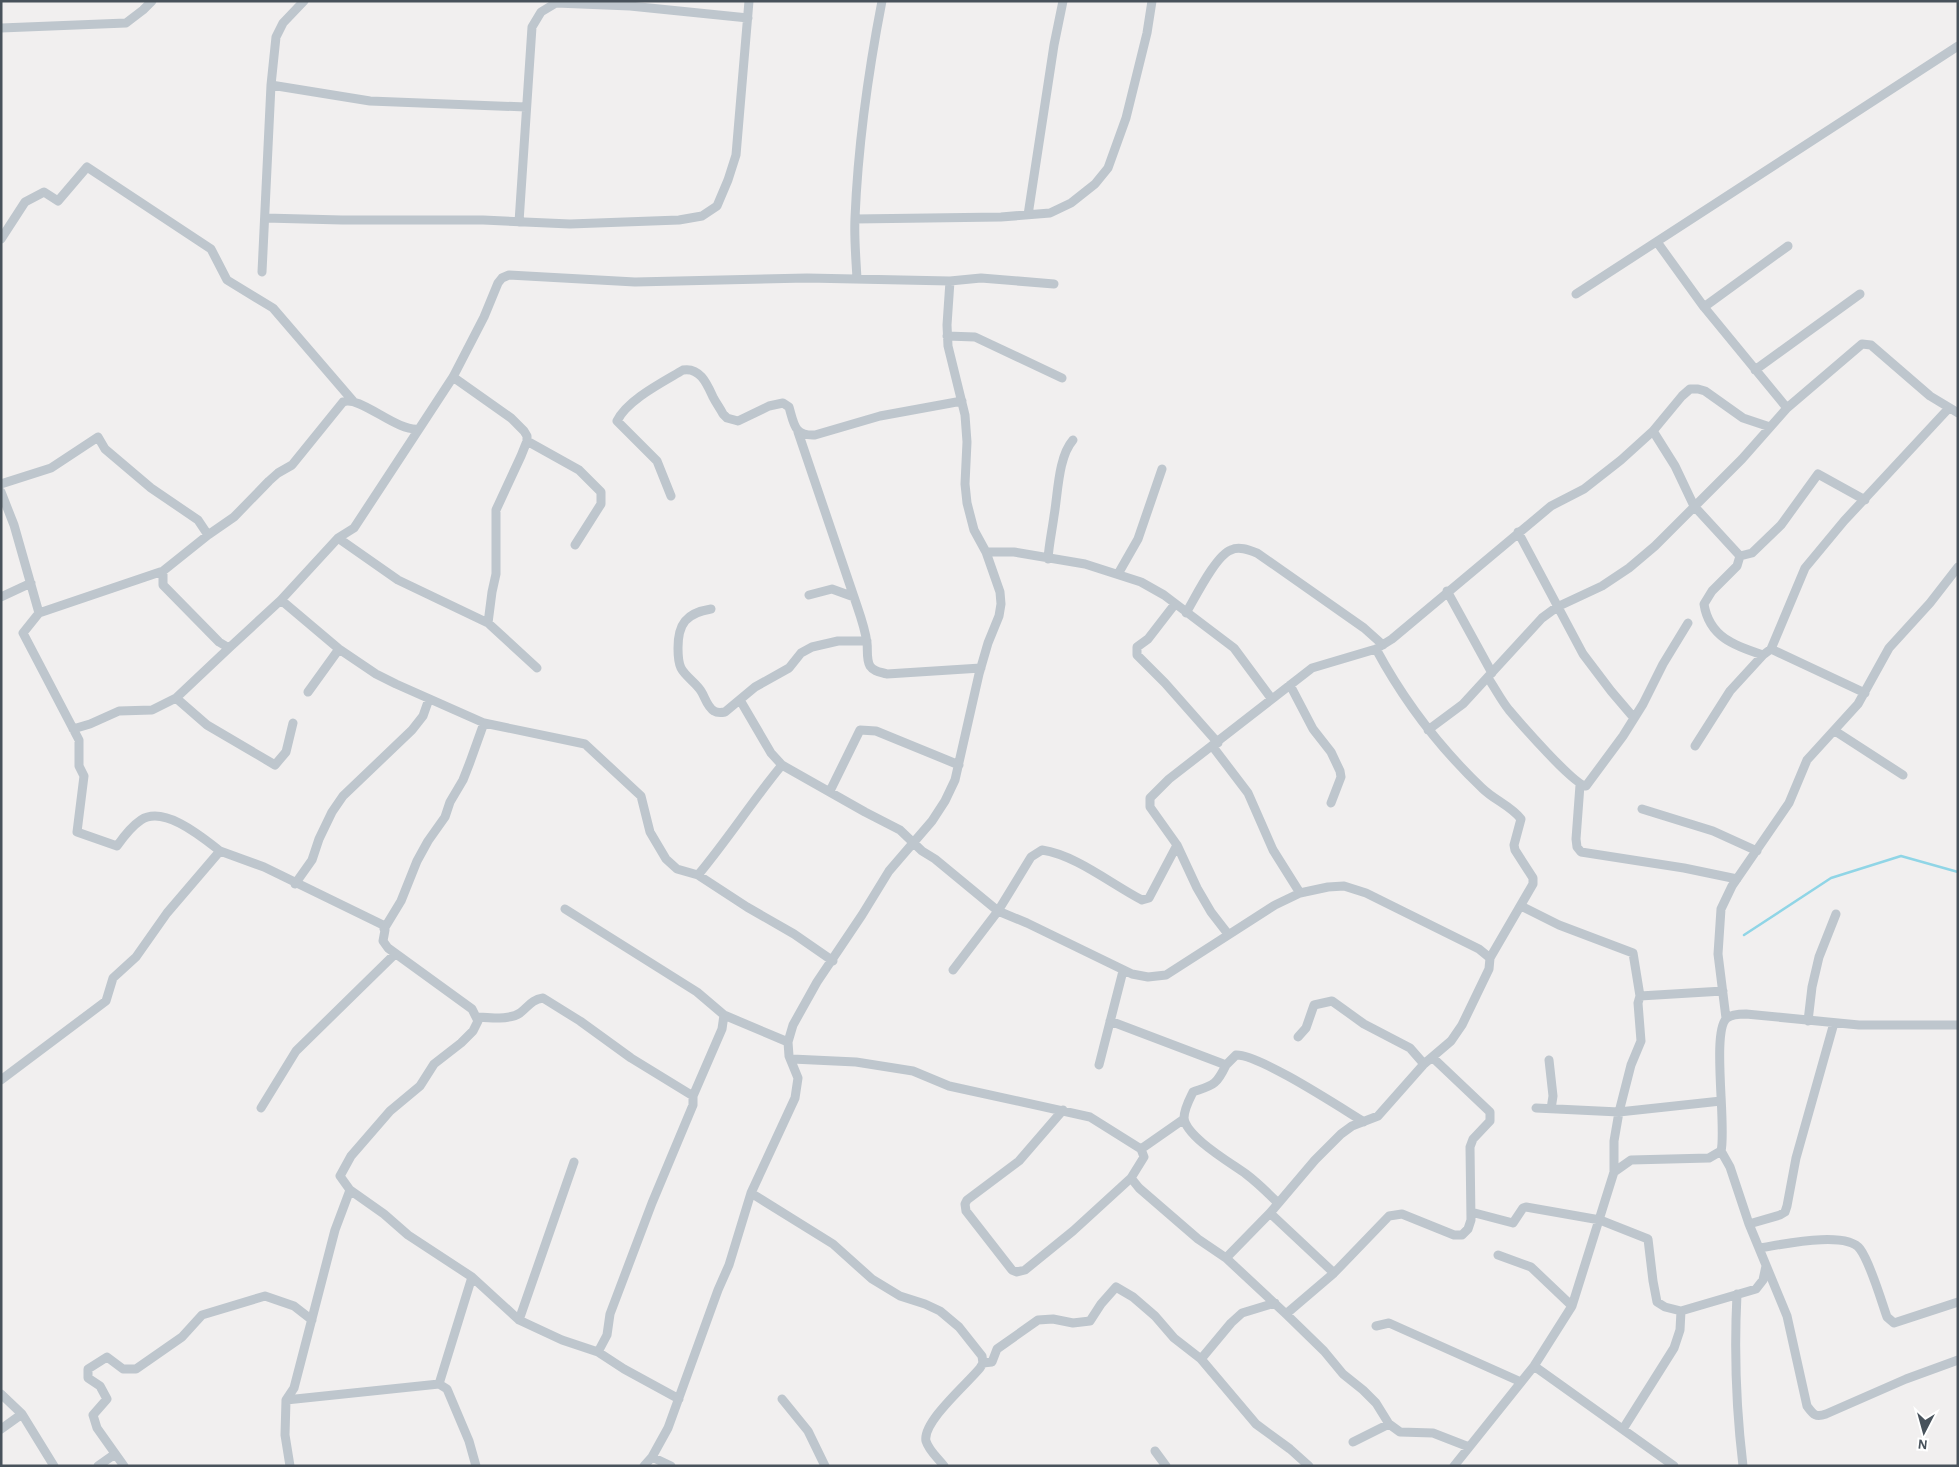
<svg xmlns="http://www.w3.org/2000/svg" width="1959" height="1467" font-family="'Alegreya Sans',sans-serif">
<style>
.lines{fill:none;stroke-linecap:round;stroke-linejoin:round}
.stream{stroke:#90d5e6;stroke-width:2.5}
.minor{stroke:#bec6cd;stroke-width:9}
</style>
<rect width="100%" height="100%" fill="#f1efef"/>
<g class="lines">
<path class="stream" d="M1744,935L1831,878L1901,856L1958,872"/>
<path class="minor" d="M1,28L126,23L143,10L152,1
M271,85L370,101L526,107
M1028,215L1054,45L1063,1
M265,218L342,220H483L570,224L679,220L702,216L717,206L728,180L736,155L749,1
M855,219L1001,217L1050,213L1071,203L1095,184L1108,168L1126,118L1147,33L1152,1
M519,222L532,27L541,12L556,3L630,6L748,18
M1,239L25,202L44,192L58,201L87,167L211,249L227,280L273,308L353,401
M1657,242L1704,307L1787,408
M262,272L271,85L276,37L283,23L304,1
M857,279C856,259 854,238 855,218C858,145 868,73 882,1
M1576,294L1958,46
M1704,307L1788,246
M947,336L975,337L1062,378
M1755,370L1860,294
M453,377L511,418L524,431L527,436V441L521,456L496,510V574L492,592L488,623
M419,429L354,528L338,538L281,600L229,648L219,642L163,585V571L208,535L234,517L269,481L278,473L292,465L343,402C360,395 396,432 419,429L453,377L484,317L498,283L502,278L509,275L635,282L807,278L950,281L981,278L1054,284
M1653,431L1675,466L1694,506L1740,556L1737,566L1712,591L1704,604C1709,637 1735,646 1763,655L1771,649L1805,568L1844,521L1949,408
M798,432L854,597
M527,441L579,470L601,492V504L575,545
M1,484L51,468L98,437L105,449L151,488L198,520L208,535
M1,492L14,525L39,613
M671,496L657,461L617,421C627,400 663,382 683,370C700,367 707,384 713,397C716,403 720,408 723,414L727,418L738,421L769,406L783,403L789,407C794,424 794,436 815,435L880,416L962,401
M1518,532L1583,654L1611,691L1634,718
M338,538L398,580L488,623L537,668
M986,552H1014L1085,564L1141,582L1164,595L1234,648L1271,698
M1740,556L1752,553L1781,525L1818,474L1865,500
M1048,559C1049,544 1052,531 1054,516C1058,494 1058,457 1073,440
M163,571L39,613L23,633L79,740V766L84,776L77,832L117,846C124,836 132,826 141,820C164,805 202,837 220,851
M1118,574L1138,539L1162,469
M1447,591L1492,673
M809,595L832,589L854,597C859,612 865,627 867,643C868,650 866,659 870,666C874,672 881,672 887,674L981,668
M1,597L31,583
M281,600L339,649L376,674L396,684L484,723L585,744L641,796L650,832L666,859L677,869L698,875L747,907L794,934L833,961
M1175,604L1148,639L1137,647V655L1165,683L1218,743
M711,609C686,613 678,624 678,648C678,655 678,662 681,668C685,676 696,683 701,691C705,697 707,707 714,711C717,713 720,713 725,712L755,687L789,668L801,653L812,647L838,641H867
M1186,613C1195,598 1216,555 1231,550C1239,546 1249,550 1257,553L1364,628L1383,645
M1771,649L1865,693
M1488,678C1495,688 1501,700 1509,710C1520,723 1574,785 1586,786L1623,736L1643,704L1663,664L1688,623
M1290,685L1313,729L1331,752L1340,771L1341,777L1331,803
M308,692L339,649
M176,698L207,725L275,765L286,752L293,723
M740,700L771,753L782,765L865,812L900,830L922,851L935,859L998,911L1027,923L1132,974L1148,977L1166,975L1275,905L1300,893L1328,887L1344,886L1366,893L1479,949L1490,958
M73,729L90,724L119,711L152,710L176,698L229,648
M1428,730L1463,704L1542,618L1557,607L1602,586L1629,568L1655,546L1742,459L1787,408L1862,344L1871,345L1930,396L1958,413
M1835,731L1903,775
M1695,746L1730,691L1763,655
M1213,747L1248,793L1273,850L1300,893
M1580,785L1576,839L1577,847L1581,852L1684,868L1737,879
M830,791L860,730L876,731L959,765
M1642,809L1713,831L1757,851
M698,875C728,839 753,800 782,765
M295,884L312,860L319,839L332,812L343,796L412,730L423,716L429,699
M1521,906L1559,925L1633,953L1640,996L1638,1003L1641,1041L1631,1065L1619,1112L1614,1141V1172
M565,909L697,992L724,1015L722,1029L693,1096
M384,929L401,901L417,861L428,841L445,817L450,802L463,780L470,762L484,723
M1228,934L1211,912L1197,888L1177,845L1150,807V798L1169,779L1312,668L1376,649L1392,639L1551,506L1584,489L1621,460L1653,431L1682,396L1690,389H1698L1705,391L1743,418L1770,427
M953,970L998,911L1031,857L1042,850C1076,855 1111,884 1142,900L1149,898L1177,845
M1640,996L1723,991
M724,1015L788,1042
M477,1017C489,1018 510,1020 520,1013C529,1006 531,1000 543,998L580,1021L631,1058L693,1096V1105L652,1203L610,1314L607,1335L598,1352
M1726,1018L1718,954L1721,909L1732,886L1789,803L1807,760L1858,704L1889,648L1930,603L1958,567
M1110,1021L1226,1065C1216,1086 1213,1085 1193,1092C1189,1100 1184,1109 1184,1118C1186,1137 1231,1163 1246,1174C1258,1183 1268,1193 1278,1203
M1808,1021L1812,987L1819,957L1836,914
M1298,1037L1306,1028L1314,1005L1332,1001L1364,1024L1410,1048L1424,1064
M792,1059L856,1062L913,1071L949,1086L1090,1117L1141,1149L1144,1157L1131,1178L1073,1231L1025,1270L1017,1272L1012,1270L966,1211L965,1204L967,1200L1019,1161L1063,1110
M1549,1060L1553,1096L1551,1109
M1099,1065L1123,971
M1226,1065L1236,1055C1259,1054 1341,1108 1364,1122
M1,1080L106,1001L113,978L136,957L167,913L220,851L264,867L383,925L385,930L383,941L388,948L472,1009L478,1021L473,1031L461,1043L434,1064L420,1086L390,1111L351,1156L340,1176L350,1190L384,1214L408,1235L472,1277L519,1320L562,1340L598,1352L624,1369L679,1399
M261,1108L296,1051L395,954
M1536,1108L1619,1112L1721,1101
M1141,1149L1184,1119
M1721,1151L1730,1167L1749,1224L1787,1316L1807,1406C1813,1414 1815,1418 1826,1414L1906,1379L1958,1360
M1131,1178L1139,1188L1198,1239L1226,1258L1286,1314L1324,1351L1343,1374L1363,1390L1376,1403L1389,1424L1400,1432L1433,1433L1469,1447
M751,1193L833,1244L872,1279L900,1296L925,1304L940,1311L959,1327L982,1356L983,1363L980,1368C968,1383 922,1422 926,1441C929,1451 938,1458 944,1466
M1471,1212L1513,1223L1523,1208L1526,1207L1600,1220L1648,1239L1653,1281L1657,1302L1665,1307L1681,1311L1756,1289L1763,1280L1766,1266
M1270,1213L1334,1273
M1749,1224L1780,1215L1785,1212L1787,1206L1796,1158L1834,1023
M1759,1248C1780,1245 1846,1230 1860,1249C1870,1262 1881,1300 1887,1317L1894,1323L1958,1302
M1498,1255L1531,1267L1572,1306
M1226,1258L1270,1213L1315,1160L1341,1134L1352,1126L1378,1116L1424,1064L1451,1041L1462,1025L1489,969L1490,958L1533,884V878L1515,850L1514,845L1521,819C1511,806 1494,800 1482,788C1440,748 1404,701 1376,649
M1737,1294C1734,1352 1736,1408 1743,1466
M1286,1314L1334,1273L1389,1216L1402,1214L1454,1235H1462L1468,1229L1471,1220L1470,1147L1473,1139L1490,1121V1112L1432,1057
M519,1320L574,1162
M1376,1326L1389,1323L1521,1382
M1201,1359L1231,1323L1242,1313L1275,1303
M983,1363L992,1362L997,1349L1038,1320L1053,1319L1073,1323L1090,1321L1101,1304L1116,1287L1133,1297L1155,1316L1174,1338L1201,1359L1256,1424L1290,1449L1309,1466
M1534,1366L1674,1466
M439,1384L472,1277
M1,1394L22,1414L54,1466
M782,1399L808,1431L825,1466
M286,1400L439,1384L447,1389L469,1441L476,1466
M1,1429L22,1414
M1623,1429L1674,1348L1680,1330L1681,1311
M1353,1442L1389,1424
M1155,1451L1166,1466
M652,1457L671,1466
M98,1466L115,1454
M124,1466L97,1428L93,1415L107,1399L100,1386L88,1378V1369L107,1357L123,1369H136L182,1337L202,1315L265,1296L294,1306L312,1320
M290,1466L285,1435L286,1400L294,1388L335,1230L350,1190
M644,1466L652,1457L668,1428L718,1290L729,1265L751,1193L795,1098L798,1078L789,1056L788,1042L793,1025L817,982L862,915L889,871L932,821L945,801L955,780L979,674L988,643L999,616L1001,604L1000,592L986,552L974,530L967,503L965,484L967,442L965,415L948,346L947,325L950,281
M1454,1466L1534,1366L1572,1306L1614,1172L1631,1160L1709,1158L1721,1151C1727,1128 1711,1030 1727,1018C1732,1014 1740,1014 1746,1014L1859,1025H1958"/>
</g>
<rect width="1959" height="1467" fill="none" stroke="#48525b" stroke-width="5"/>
<g transform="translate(1924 1432) rotate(186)" stroke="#ffffff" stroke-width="4" paint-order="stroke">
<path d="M0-4L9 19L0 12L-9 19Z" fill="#48525b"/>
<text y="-8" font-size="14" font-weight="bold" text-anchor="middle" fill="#48525b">N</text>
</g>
</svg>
